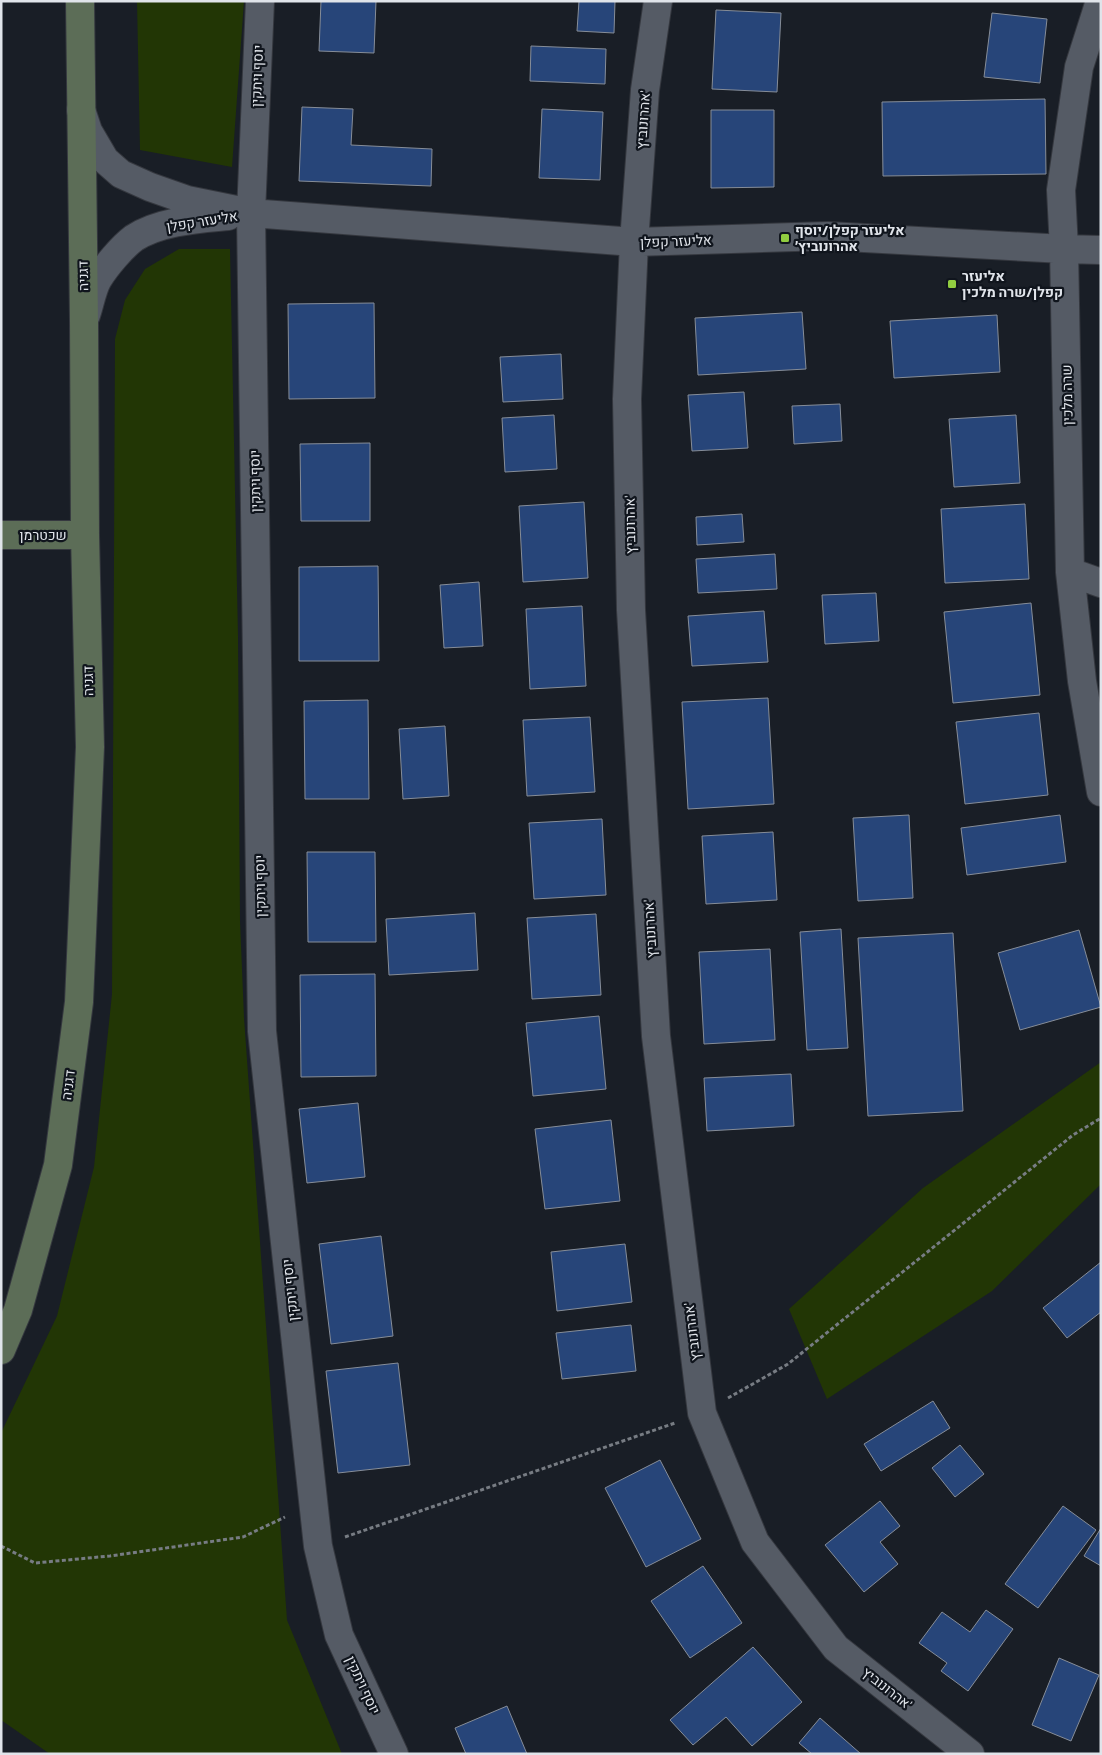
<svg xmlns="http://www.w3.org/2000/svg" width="1102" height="1755" font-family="Barlow,Heebo,sans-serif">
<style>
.green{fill:#223605}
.building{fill:#274579;stroke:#868d98}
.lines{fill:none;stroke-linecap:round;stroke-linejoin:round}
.street-casing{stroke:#35383f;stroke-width:30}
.secondary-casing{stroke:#35383f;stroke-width:30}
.path{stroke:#777c83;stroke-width:3;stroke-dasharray:4 2.5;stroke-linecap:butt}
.street{stroke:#555b65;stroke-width:28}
.secondary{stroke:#5c6d57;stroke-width:28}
.poi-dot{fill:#91cd40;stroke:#10151d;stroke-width:2}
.labels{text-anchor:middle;stroke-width:4.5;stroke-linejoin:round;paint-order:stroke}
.street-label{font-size:14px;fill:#e0e4ea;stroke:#10151d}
.poi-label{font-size:14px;font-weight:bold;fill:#e0e4ea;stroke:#10151d;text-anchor:start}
</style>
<rect width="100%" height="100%" fill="#191e26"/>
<path class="green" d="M137,1H244L232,167L140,150Z
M179,249H230L238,636L240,921L244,1018L287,1620L342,1754H50L1,1720V1433L57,1316L94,1167L112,994L115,339L125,300L145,269Z
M1101,1062V1184L992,1291L827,1399L789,1309L923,1188Z"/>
<path class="building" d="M321,1H376L374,53L319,51Z
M579,1H615L614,33L577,31Z
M716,10L781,13L777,92L712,89Z
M992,13L1047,19L1040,83L984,77Z
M531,46L606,49L605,84L530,81Z
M1045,99L1046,174L883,176L882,102Z
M302,107L353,109L351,145L432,149L431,186L299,181Z
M542,109L603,112L600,180L539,178Z
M711,110H774V187L711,188Z
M374,303L375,398L289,399L288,304Z
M802,312L806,369L698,375L695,318Z
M997,315L1000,372L894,378L890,321Z
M561,354L563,399L503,402L500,357Z
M744,392L748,448L692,451L688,395Z
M840,404L842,441L794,444L792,406Z
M554,415L557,469L505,472L502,418Z
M1016,415L1020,483L954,487L949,419Z
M370,443V521H301L300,444Z
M584,502L588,578L523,582L519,506Z
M1025,504L1029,579L945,583L941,509Z
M742,514L744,542L697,545L696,517Z
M775,554L777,589L698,593L696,559Z
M378,566L379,661H299V567Z
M479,582L483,646L444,648L440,585Z
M876,593L879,641L825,644L822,595Z
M1031,603L1040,695L953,703L944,612Z
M582,606L586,686L530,689L526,609Z
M764,611L768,662L692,666L688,616Z
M768,698L774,804L688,809L682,702Z
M368,700L369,799H305L304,701Z
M1039,713L1048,795L965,804L956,722Z
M590,717L595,792L527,796L523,720Z
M445,726L449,796L403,799L399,729Z
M909,815L913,898L858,901L853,818Z
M1060,815L1066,862L967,875L961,828Z
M602,819L606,895L534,899L529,823Z
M773,832L777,900L706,904L702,836Z
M307,852H375L376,942H308Z
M475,913L478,970L389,975L386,919Z
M596,914L601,995L532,999L527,918Z
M841,929L848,1048L807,1050L800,932Z
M1079,930L1101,1007L1020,1030L998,953Z
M953,933L963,1111L868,1116L858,938Z
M770,949L775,1040L704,1044L699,952Z
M375,974L376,1076L301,1077L300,975Z
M599,1016L606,1089L533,1096L526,1023Z
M791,1074L794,1126L707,1131L704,1078Z
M358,1103L365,1177L307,1183L299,1109Z
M611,1120L620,1201L545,1209L535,1129Z
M381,1236L393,1336L331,1344L319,1244Z
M625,1244L632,1302L557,1311L551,1252Z
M1101,1262V1312L1067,1338L1043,1308Z
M631,1325L636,1371L562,1379L556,1333Z
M398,1363L410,1465L338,1473L326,1371Z
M933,1401L950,1428L881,1471L864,1444Z
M960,1445L984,1474L955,1497L932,1468Z
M660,1460L701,1539L646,1567L605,1488Z
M880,1501L900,1526L880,1542L898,1564L864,1592L825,1545Z
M1063,1506L1096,1530L1038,1608L1005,1584Z
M1101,1528V1566L1084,1556Z
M703,1566L742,1623L690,1658L651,1601Z
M986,1610L1013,1629L968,1691L941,1671L947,1663L919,1643L942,1612L970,1632Z
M753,1647L802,1702L752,1746L726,1717L693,1745L670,1720Z
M1059,1658L1099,1675L1071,1741L1032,1725Z
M507,1706L527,1754H466L455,1728Z
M820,1718L861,1754H812L799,1743Z"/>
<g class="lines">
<defs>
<path id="street" d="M260,1L251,213L262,1031L318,1546L339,1635L394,1754
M658,1L645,90L634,242L627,399L631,610L656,1036L702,1413L755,1542L836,1648L970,1754
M1100,1L1079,67L1061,190L1064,249L1070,572L1082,681L1101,792
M81,110L88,131L105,160L121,174L150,187L187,200L251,213L634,242L828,236L1064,249L1101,250
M86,315C90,304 92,289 98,279C106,266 122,247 134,238C161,221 197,219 228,216
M1070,572L1101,583"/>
<path id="secondary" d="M1,535H85
M1,1350L18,1310L58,1165L79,1002L90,747L85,535L84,321L80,1"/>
</defs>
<use href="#street" class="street-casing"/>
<use href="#secondary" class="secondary-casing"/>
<path class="path" d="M728,1398L788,1364L1073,1135L1101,1118
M345,1537L675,1423
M1,1546L35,1563L110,1556L243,1537L285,1517"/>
<use href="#street" class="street"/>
<use href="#secondary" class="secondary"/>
</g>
<g class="poi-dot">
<rect x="780" y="233" width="10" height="10" rx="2.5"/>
<rect x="947" y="279" width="10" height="10" rx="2.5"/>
</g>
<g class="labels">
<g class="street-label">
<text transform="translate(257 76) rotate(-88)" y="5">יוסף ויתקין</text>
<text transform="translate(643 120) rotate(-86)" y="5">אהרונוביץ'</text>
<text transform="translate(202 221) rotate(-9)" y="5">אליעזר קפלן</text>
<text transform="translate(676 241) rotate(-2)" y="5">אליעזר קפלן</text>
<text transform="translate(83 276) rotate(-91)" y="5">דגניה</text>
<text transform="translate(1067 395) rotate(-91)" y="5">שרה מלכין</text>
<text transform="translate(255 481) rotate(-91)" y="5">יוסף ויתקין</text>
<text transform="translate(630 525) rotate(-91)" y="5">אהרונוביץ'</text>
<text x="43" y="540">שכטרמן</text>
<text transform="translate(88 681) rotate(-91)" y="5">דגניה</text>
<text transform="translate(260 886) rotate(-91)" y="5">יוסף ויתקין</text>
<text transform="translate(650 929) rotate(-93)" y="5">אהרונוביץ'</text>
<text transform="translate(68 1085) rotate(-83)" y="5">דגניה</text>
<text transform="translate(290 1290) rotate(-96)" y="5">יוסף ויתקין</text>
<text transform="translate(692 1332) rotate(-97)" y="5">אהרונוביץ'</text>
<text transform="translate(363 1685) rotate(65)" y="5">יוסף ויתקין</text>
<text transform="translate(887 1688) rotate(38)" y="5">אהרונוביץ'</text>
</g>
<g class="poi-label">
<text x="795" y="235">אליעזר קפלן/יוסף<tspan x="795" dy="16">אהרונוביץ׳</tspan></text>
<text x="962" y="281">אליעזר<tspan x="962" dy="16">קפלן/שרה מלכין</tspan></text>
</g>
</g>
<rect width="1102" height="1755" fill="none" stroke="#e0e4ea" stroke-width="5"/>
</svg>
